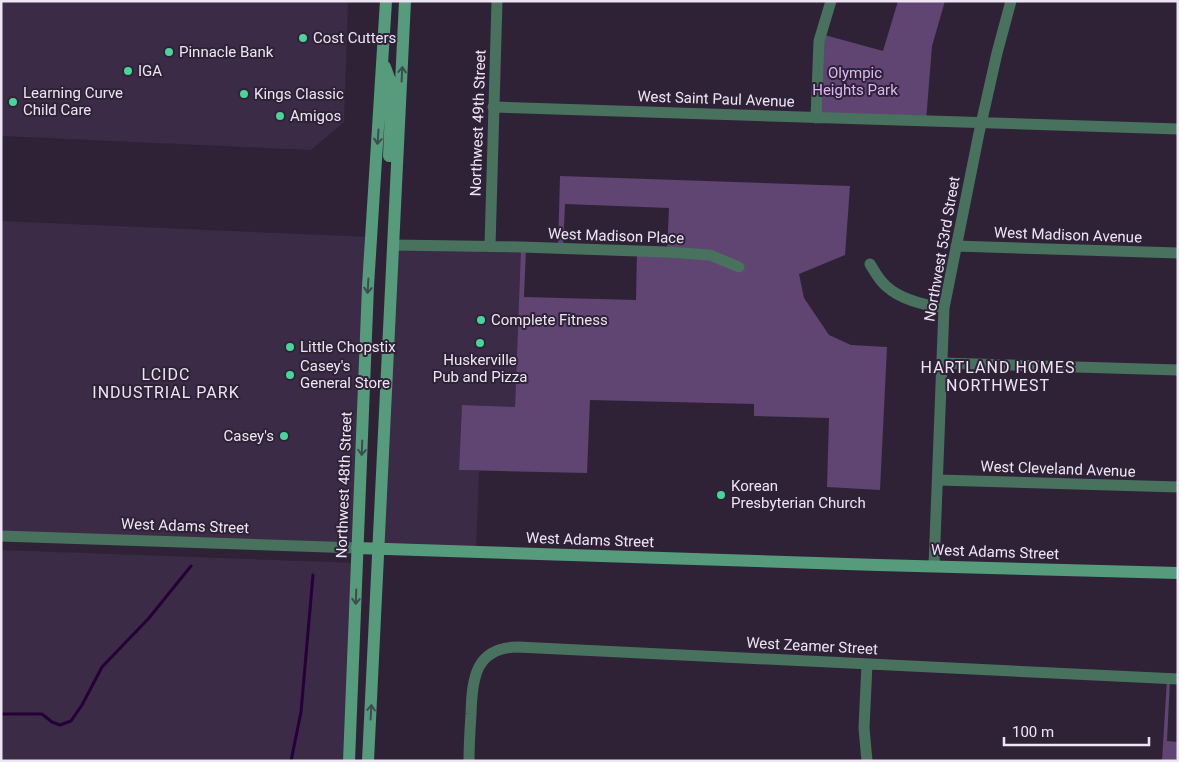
<svg xmlns="http://www.w3.org/2000/svg" width="1179" height="762" font-family="Roboto,sans-serif">
<style>
.built{fill:#3b2b46}
.green{fill:#604472}
.lines{fill:none;stroke-linecap:round;stroke-linejoin:round}
.stream{stroke:#260138;stroke-width:3}
.minor{stroke:#48725e;stroke-width:11}
.secondary{stroke:#569b7b;stroke-width:12}
.oneway{stroke:#3d4c4f}
.poi-dot{fill:#49d49c;stroke:#2f2237;stroke-width:2}
.labels{text-anchor:middle;stroke-width:4;stroke-linejoin:round;paint-order:stroke}
.poi-label{font-size:15px;fill:#eee5f4;stroke:#2f2237;text-anchor:start}
.park-label{font-size:15px;fill:#ddb8f6;stroke:#2f2237}
.street-label{font-size:15px;fill:#eee5f4;stroke:#2f2237}
.neighbourhood-label{font-size:16px;letter-spacing:1px;fill:#eee5f4;stroke:#2f2237}
</style>
<rect width="100%" height="100%" fill="#2f2237"/>
<path class="built" d="M1,1H348L344,122L311,150L1,136Z
M1,221L371,237L357,548L1,536Z
M393,245L521,247L515,407L462,405L459,470L479,471L476,552L378,549Z
M1,550L358,563L350,761H1Z"/>
<path class="green" d="M898,1H945L932,46L926,121L816,118L821,34L883,51Z
M560,176L850,186L845,255L799,274L804,298L829,335L851,345L887,347L880,490L827,487L829,418L754,416V404L590,400L587,473L459,470L462,405L515,407L521,247L526,248L524,297L636,300L637,251L667,252L669,208L565,204L563,249H558Z
M1167,679H1170L1167,741L1178,742V761H1162Z"/>
<g class="lines">
<path class="stream" d="M1,714H42L52,722L60,725L71,721L82,705L102,667L149,618L191,566
M291,761L301,712L313,575"/>
<path class="minor" d="M493,107L1178,129
M816,118L819,41L831,1
M393,245L521,247L667,252L710,255L739,267
M490,246L497,1
M956,246L1178,253
M870,264C875,272 879,280 886,286C901,300 924,305 944,308
M941,363L1178,370
M938,480L1178,487
M1,536L357,548
M934,566L944,308L979,133L997,53L1011,1
M867,664L864,728L867,761
M469,761C469,745 470,729 471,714C472,679 475,647 518,647L1178,679"/>
<path class="secondary" d="M385,67L392,86L389,156
M357,548L878,565L1178,573
M349,761L368,286L386,1
M368,761L405,1"/>
</g>
<defs><path id="oneway-shaft" d="M-6 0H5M1.5-3L5.5 0L1.5 3" fill="none" stroke-width="1.6" stroke-linecap="round" stroke-linejoin="round" transform="scale(1.25)"/></defs>
<g class="oneway">
<use href="#oneway-shaft" transform="translate(402 74) rotate(-87)"/>
<use href="#oneway-shaft" transform="translate(378 137) rotate(94)"/>
<use href="#oneway-shaft" transform="translate(368 286) rotate(93)"/>
<use href="#oneway-shaft" transform="translate(362 448) rotate(92)"/>
<use href="#oneway-shaft" transform="translate(356 597) rotate(92)"/>
<use href="#oneway-shaft" transform="translate(371 712) rotate(-87)"/>
</g>
<g class="poi-dot">
<circle cx="303" cy="38" r="5"/>
<circle cx="169" cy="52" r="5"/>
<circle cx="128" cy="71" r="5"/>
<circle cx="244" cy="94" r="5"/>
<circle cx="13" cy="102" r="5"/>
<circle cx="280" cy="116" r="5"/>
<circle cx="481" cy="320" r="5"/>
<circle cx="480" cy="343" r="5"/>
<circle cx="290" cy="347" r="5"/>
<circle cx="290" cy="375" r="5"/>
<circle cx="284" cy="436" r="5"/>
<circle cx="721" cy="495" r="5"/>
</g>
<g class="labels">
<g class="poi-label">
<text x="313" y="43">Cost Cutters</text>
<text x="179" y="57">Pinnacle Bank</text>
<text x="138" y="76">IGA</text>
<text x="23" y="98">Learning Curve<tspan x="23" dy="17">Child Care</tspan></text>
<text x="254" y="99">Kings Classic</text>
<text x="290" y="121">Amigos</text>
<text x="491" y="325">Complete Fitness</text>
<text x="300" y="352">Little Chopstix</text>
<text x="480" y="365" text-anchor="middle">Huskerville<tspan x="480" dy="17">Pub and Pizza</tspan></text>
<text x="300" y="371">Casey's<tspan x="300" dy="17">General Store</tspan></text>
<text x="274" y="441" text-anchor="end">Casey's</text>
<text x="731" y="491">Korean<tspan x="731" dy="17">Presbyterian Church</tspan></text>
</g>
<g class="park-label">
<text x="855" y="78">Olympic<tspan x="855" dy="17">Heights Park</tspan></text>
</g>
<g class="street-label">
<text transform="translate(716 99) rotate(2)" y="5">West Saint Paul Avenue</text>
<text transform="translate(478 123) rotate(-88)" y="5">Northwest 49th Street</text>
<text transform="translate(1068 235) rotate(2)" y="5">West Madison Avenue</text>
<text transform="translate(616 236) rotate(2)" y="5">West Madison Place</text>
<text transform="translate(942 249) rotate(-80)" y="5">Northwest 53rd Street</text>
<text transform="translate(1058 469) rotate(2)" y="5">West Cleveland Avenue</text>
<text transform="translate(344 485) rotate(-88)" y="5">Northwest 48th Street</text>
<text transform="translate(185 526) rotate(2)" y="5">West Adams Street</text>
<text transform="translate(590 540) rotate(2)" y="5">West Adams Street</text>
<text transform="translate(995 552) rotate(2)" y="5">West Adams Street</text>
<text transform="translate(812 646) rotate(3)" y="5">West Zeamer Street</text>
</g>
<g class="neighbourhood-label">
<text x="998" y="373">HARTLAND HOMES<tspan x="998" dy="18">NORTHWEST</tspan></text>
<text x="166" y="380">LCIDC<tspan x="166" dy="18">INDUSTRIAL PARK</tspan></text>
</g>
</g>
<rect width="1179" height="762" fill="none" stroke="#eee5f4" stroke-width="5"/>
<path d="M1004 737v8h145v-8" fill="none" stroke="#eee5f4" stroke-width="2.5"/>
<text x="1012" y="737" font-size="15" fill="#eee5f4" stroke="#2f2237" stroke-width="4" paint-order="stroke">100 m</text>
</svg>
